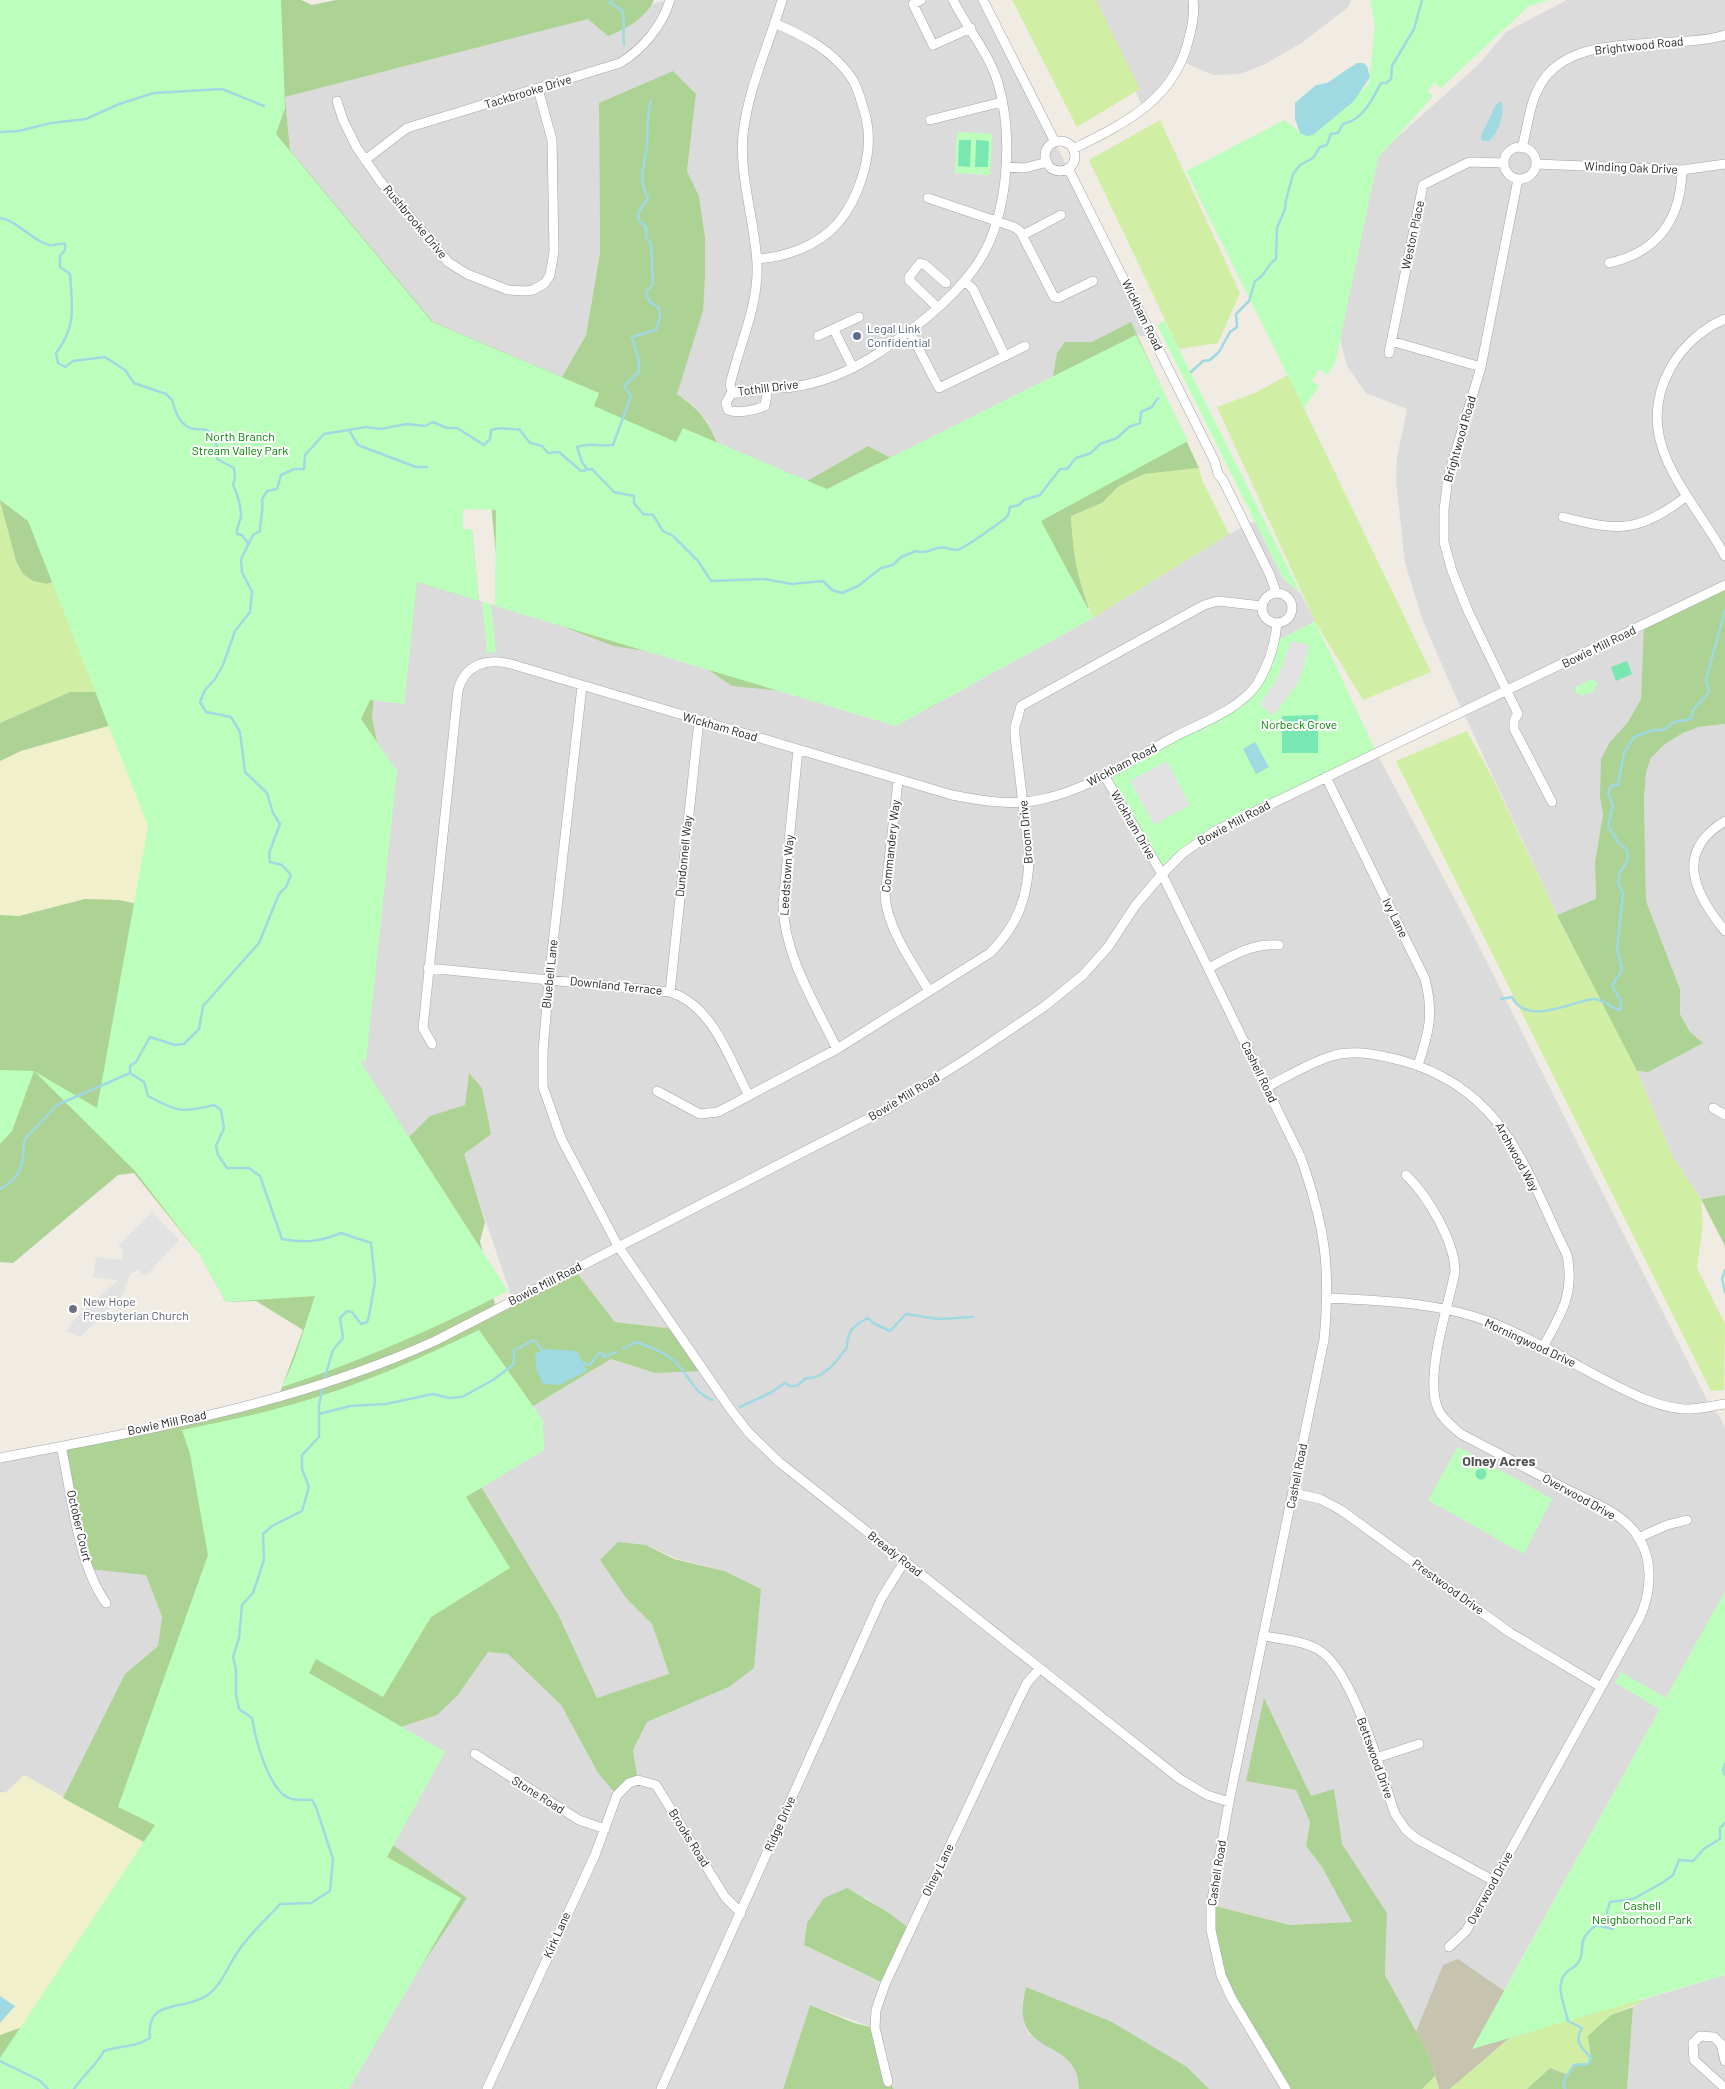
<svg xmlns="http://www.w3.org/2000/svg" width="1725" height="2089" font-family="Barlow,sans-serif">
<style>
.residential{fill:#dcdbdb;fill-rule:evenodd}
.construction{fill:#c6c3ae}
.farmland{fill:#f1f0cc}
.grass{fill:#d0efa4}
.forest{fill:#acd394}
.park{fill:#bcffbc}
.pitch{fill:#79e7b2}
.parking{fill:#e2e2e2}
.water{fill:#9fd9e2}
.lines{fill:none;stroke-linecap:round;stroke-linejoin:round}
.stream{stroke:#9fd9e2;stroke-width:2.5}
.minor-casing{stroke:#a5a5a5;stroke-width:10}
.minor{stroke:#fff;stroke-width:9}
.service-dot{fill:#5c6f8a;stroke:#fff;stroke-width:2}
.worship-dot{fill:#6b7280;stroke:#fff;stroke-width:2}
.labels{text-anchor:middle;stroke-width:4;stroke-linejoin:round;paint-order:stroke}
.street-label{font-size:12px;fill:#1e1e1e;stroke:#fff}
.service-label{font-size:12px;fill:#4e5e75;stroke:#fff;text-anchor:start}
.park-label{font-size:12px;fill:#028701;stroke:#fff}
.worship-label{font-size:12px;fill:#5b616d;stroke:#fff;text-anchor:start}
.neighbourhood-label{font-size:14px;font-weight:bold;fill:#515151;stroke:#fff}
</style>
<rect width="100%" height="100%" fill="#f0ebe3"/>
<path class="residential" d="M670,0H984L1152,337L1135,335L891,458L868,446L807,481L717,443L707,421L691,403L677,394L705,278V237L699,196L687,171L696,94L599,103L600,253L586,335L562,377L433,322L290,150L285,97L604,14Z
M1094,0H1351L1348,7L1303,42L1265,64L1240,74L1213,75L1181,61L1144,110Z
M1567,0H1725V585L1644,646L1641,699L1628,722L1610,742L1600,797L1603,814L1595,862L1596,899L1557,915L1453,690L1423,621L1405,563L1396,481L1397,458L1407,409L1366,393L1347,366L1339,335L1370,172L1383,150L1478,65L1506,32Z
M1255,521L1283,578L1301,594L1315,621L1275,642L1197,842L1377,754L1457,903L1710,1406L1720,1417L1725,1428V1592L1502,1994L1448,2030L1416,2032L1385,1975L1387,1913L1311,1797L1264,1699L1296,1790L1310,1822L1306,1846L1322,1867L1353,1923L1290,1925L1211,1905L1286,2089H1209L1187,2067L1026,1987L1022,2003L1024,2024L1029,2034L1073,2063L1079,2078V2089H894L888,2082L875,2028L810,2005L783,2089H349L393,1847L366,1826L397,1728L458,1695L488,1651L508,1654L561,1705L598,1773L638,1780L633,1750L647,1722L729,1687L724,1571L678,1559L646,1545L626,1598L652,1624L669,1675L597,1698L558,1614L482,1488L474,1458L487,1434L611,1359L655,1373L675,1329L615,1322L574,1269L513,1301L463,1154L409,1138L359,1061H365L361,720L370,700L404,703L417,582L896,726L1093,618L1229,534ZM865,1897L910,1929L884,1984L804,1945Z
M1725,724V1195L1701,1199L1672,1155L1637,1071L1648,1072L1690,1032L1680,1014V989L1646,901L1644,798L1646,773L1651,758L1665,744L1683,733L1699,727Z
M61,1446L146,1575L162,1617L158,1646L125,1674L63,1798L24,1775L5,1793L0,1792V1458Z
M1725,1975V2089H1627L1633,2007L1645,1999Z"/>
<path class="construction" d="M1458,1959L1523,2004L1526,2024L1450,2089H1439L1428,2053L1416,2032L1443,1965Z"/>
<path class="farmland" d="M129,720L145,729L156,908L85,899L19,916L0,915V761L21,751Z
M24,1775L154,1847L45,2019L0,2035V1792L6,1793Z"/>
<path class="grass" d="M1012,0H1096L1140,89L1077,127Z
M1160,120L1240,293L1218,343L1179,349L1089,160Z
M1288,375L1431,672L1363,700L1315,621L1217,407L1255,393Z
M1199,468L1202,480L1229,534L1093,618L1077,574L1073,552L1071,516L1102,503L1119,486L1144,474Z
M0,501L16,561L23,574L33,581L47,584L122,558L108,692H70L0,723Z
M1467,731L1493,779L1557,915L1637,1071L1672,1155L1701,1199L1703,1224L1697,1268L1725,1324L1724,1390L1711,1391L1396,761Z
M1637,1989L1642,2002L1611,2015L1588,2064H1580L1570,2075L1550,2068L1527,2089H1450L1526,2024Z
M1435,2076L1439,2089H1422Z"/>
<path class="forest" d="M0,0H301L312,5L336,0H654C645,19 626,29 608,36L588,19L285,97L290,150L433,322L562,377L586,335L600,253L599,103L673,71L696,94L687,171L699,196L705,237V278L703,311L677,394C698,408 707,419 717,443L807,481L868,446L891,458L1052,382L1057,353L1065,342H1092L1131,322L1199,468L1144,474L1119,486L1102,503L1071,516C1073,553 1076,573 1089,608L1060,623L930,708L897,717L792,692L732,686L691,658L613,646L523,611L497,564L491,504L463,509V529H472L479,601L417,582L411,639L397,685L374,698L372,717L381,762L359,1061L409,1137L430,1116L465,1105L469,1073L482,1088L491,1134L464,1154L485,1222L480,1241L496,1309L574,1269L615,1322L675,1329L704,1371L655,1373L611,1359L487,1434L474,1457L482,1488L558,1614L597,1698L669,1674L652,1624L626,1598L600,1560L618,1542L646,1545L674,1559L724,1571L761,1589L754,1668L729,1687L647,1722L633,1750L638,1780L617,1795L598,1773L561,1705L508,1654L488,1652L458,1695L437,1715L397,1728L366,1826L467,1898L370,2042L0,2089V2035L45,2019L153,1847L63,1798L125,1674L158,1646L162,1617L146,1575L89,1569L61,1446L278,1398L303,1330L256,1301L226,1302L200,1255L134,1173L118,1175L13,1263L0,1262V915L19,916L85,899L119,900L156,908L172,900L129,720L21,751L0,761V723L70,692H108L122,558L47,584L33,581L23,574L16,561L0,501Z
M1725,585V724L1699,727L1683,733L1665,744L1651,758L1646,773L1644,798L1646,901L1680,989V1014L1690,1032L1703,1043L1648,1072L1637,1071L1557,915L1596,899L1595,862L1603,814L1600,797L1601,759L1610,742L1628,722L1641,699L1644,625Z
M1725,1195V1246L1701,1199Z
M1264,1698L1311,1796L1334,1789L1342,1844L1387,1913L1385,1975L1428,2053L1435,2076L1422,2089H1286L1221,1975L1211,1905L1290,1925L1352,1922L1322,1867L1306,1846L1310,1822L1296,1790L1246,1781Z
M847,1888L889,1913L910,1929L885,1984L804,1945L807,1923L824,1898Z
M1026,1987L1112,2022L1187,2067L1209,2089H1079C1079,2034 1006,2061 1026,1987Z
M810,2005L854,2023L875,2028L888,2082L894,2089H783Z
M1633,2007L1627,2089H1527L1550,2068L1569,2075L1574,2065L1588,2063L1591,2058L1588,2036L1611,2015Z"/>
<path class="park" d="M0,0H281L285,108L276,134L432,322L599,393L594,406L676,442L683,428L827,489L1136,335L1188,441L1041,521L1093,618L896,726L495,606L496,510L463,509V529H472L479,601L417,582L404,704L370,700L361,719L397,771L366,1061H360L508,1291C434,1329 361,1361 282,1387L294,1360L315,1296L226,1302L200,1255L135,1171L34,1071L12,1131L0,1144V1070L34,1071L97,1108L148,826L28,521L0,500Z
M1370,0H1549L1529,6L1441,88L1434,83L1427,91L1433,96L1378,158L1335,364L1327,375L1319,369L1312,381L1319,386L1304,408L1186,171L1284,120L1300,132H1316L1369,84L1375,25Z
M957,132L992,134L990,175L955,173Z
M1165,321L1179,349L1301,594L1283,578L1157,325Z
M482,602L491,604L496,652L487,653Z
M1315,621L1377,754L1215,831L1162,874L1104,775L1230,707L1257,684L1275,642Z
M1592,679L1597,683L1593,692L1582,695L1575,692L1576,687Z
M479,1330L543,1420L544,1450L466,1497L510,1568L431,1617L383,1697L316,1659L309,1673L445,1752L387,1857L461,1898L349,2089H0V2058L155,1825L118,1807L208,1555L190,1454L182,1430C220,1422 257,1415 294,1404C358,1386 419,1359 479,1330Z
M1458,1447L1552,1499L1524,1554L1428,1500Z
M1725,1591V1975L1472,2049L1660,1709L1615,1683L1621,1672L1666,1698Z"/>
<path class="pitch" d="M959,140H971L970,167L958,166Z
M976,140L989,141L988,167H975Z
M1627,661L1632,674L1616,681L1611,667Z
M1318,715V753H1282V716Z
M1475.5 1474a5.5 5.5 0 1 1 11 0a5.5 5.5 0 1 1-11 0Z"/>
<path class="parking" d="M1291,641L1309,645L1306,660L1298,683L1273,716L1260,704L1278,677Z
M1167,761L1190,805L1154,825L1130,781Z
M152,1212L179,1240L146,1276L138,1270L130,1274L122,1297L80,1337L66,1331L74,1320L118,1280L93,1277L96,1257L122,1260L123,1250L118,1245Z"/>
<path class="water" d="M1357,63H1363L1367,66L1370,77L1354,101L1313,135L1307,136L1300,133L1295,119V103L1316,85L1327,83Z
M1501,101C1506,111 1498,134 1489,141H1482L1481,136L1496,104Z
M1255,742L1269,767L1256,774L1243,749Z
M545,1349L577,1351L587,1371L559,1385L543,1384L537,1371L535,1354Z
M0,1996L15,2006L0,2023Z"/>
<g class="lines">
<path class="stream" d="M612,0L610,3L622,10C626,22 622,32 624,44
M0,132L19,131L51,123L86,119L119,104L154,93L222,89L264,106
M0,218C19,221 30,240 49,245C53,246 59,243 65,244V250L60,256V267L70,274C72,306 77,326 56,353L58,363L65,367L73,361L105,357L125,370L134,383L166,394L172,400C175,410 178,421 188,427C194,431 202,428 207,430C217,435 218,451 217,459L234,468L235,478L233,485C237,493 240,504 241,513C242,521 236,526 237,534L242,535L248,543
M1191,372L1203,361L1210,360L1219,352L1230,332L1237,327L1236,314L1249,301L1255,281C1269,273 1264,267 1276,259L1277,228L1285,209L1286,200L1293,174L1300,165L1313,158L1320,147L1327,145L1331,134L1338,133L1343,124C1363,120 1372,100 1381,83H1386L1391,79L1392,66L1414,29L1422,0
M349,430L358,445L416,467H427
M587,469L582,462L577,447C593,442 598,447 613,445L631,396L624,386L639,372V361L632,337L656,330L660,317L659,308L649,301L646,292L653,284L651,244L646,237V227L639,221L638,213L648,198C637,179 645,164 647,144C648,129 646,116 651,101
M1501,999L1512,997C1526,1026 1569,1003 1592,999C1603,998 1610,1008 1620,1010L1621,1001L1612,986L1622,970L1617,948L1623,893L1618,883L1620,872L1628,860L1627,850L1618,842L1608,826L1613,805L1608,793L1611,786L1618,785L1624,753L1634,737L1653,730H1663L1674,722L1691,719L1693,710L1709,692L1706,680L1725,610
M0,1189C21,1178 24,1163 24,1140L57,1105L130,1073
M1725,1270L1722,1279L1725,1292
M623,1349L636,1342C651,1347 670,1354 680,1367C692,1381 694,1392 712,1400
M583,1363L590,1365L599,1353H602L604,1357L616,1352
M324,1380L333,1350L343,1338L340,1318L347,1311L352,1312L361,1324L367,1322L369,1316L375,1281L371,1243L341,1233C320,1242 304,1243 282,1239L260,1176L249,1168H227L218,1155L216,1146L224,1128L221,1110L214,1105C182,1113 177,1112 148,1096L144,1082L130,1073V1066L136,1062L150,1037L175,1045L184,1044L199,1029L203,1006L259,943L279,894L286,887L291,875L282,865L270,862L269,853L280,824L273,813L267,793L245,772L240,732L231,717L206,712L200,702L205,690L215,679L223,665L235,631L250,612L252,592L242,572L241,559L253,535L260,531C260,519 264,511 262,499L267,491L277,489L281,475L294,469H304L305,455L324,434L366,427L380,429L407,424L425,426L433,422L447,428H457L484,445L490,439L491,430C502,426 508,430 519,429L530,443L542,446L548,453L559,452L581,471L592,469L614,492L634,496V503L643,514L653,515L663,531L673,536L698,561L711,581L764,579L792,584L823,581L832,590L842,593L858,586L881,568L893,565L901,557L916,551C924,554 930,550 938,548C945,546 950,550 957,550C962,550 1001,522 1008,516L1010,507L1019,505L1024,500L1040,495L1060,469H1067L1076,458L1091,453L1100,444L1117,438L1129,427L1140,423L1141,412L1152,407L1158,398
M740,1407L770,1393L785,1383L790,1386H797L806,1378C823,1380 838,1360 847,1347C847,1331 854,1325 868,1318L873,1323L890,1331L906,1314L938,1319L973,1317
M319,1414L350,1406L386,1404L433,1394L449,1398L462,1397L493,1380L514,1364V1350L534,1340L543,1351
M1725,1764L1723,1770L1725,1775
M0,2061L39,2080L48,2089
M74,2089C83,2075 96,2066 104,2051C121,2045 134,2048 150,2038C146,1996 183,2013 209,1994C222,1984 228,1966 237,1953C248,1935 266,1920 280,1904L311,1903L330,1891L333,1859L316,1807L312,1800C305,1799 295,1801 289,1798C269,1791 255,1738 252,1718L239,1709L236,1695V1669L233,1657L239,1638L242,1605L253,1593L264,1560L263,1534L272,1526L302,1511L309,1487L302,1469V1455L319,1437V1405L323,1386
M1565,2089L1563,2082L1574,2065L1588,2064L1591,2058C1581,2047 1574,2042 1582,2028L1568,2021C1565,2006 1554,1986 1566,1973C1569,1969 1576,1967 1578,1963C1588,1948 1573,1944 1596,1925L1613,1929L1615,1922L1608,1920L1607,1912L1610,1902L1633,1899L1662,1883L1673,1875L1679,1860L1693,1861L1705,1848L1720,1839V1828L1725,1823"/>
<defs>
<path id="minor" d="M782,0C769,45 748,88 743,135C739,176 755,222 757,263C759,306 739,345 730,385L733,393C741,395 747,389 755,389C767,387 780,389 793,387C823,383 854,369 880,352C913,329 949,303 973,270C1009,223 1014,138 998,83C989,53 967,28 953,0
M921,0L913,4L933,45L971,28
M983,0L1055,142
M337,101L343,120L357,148L380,181L448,262L467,274L508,290L526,291L533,290L545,283L550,275L554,252L552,140L538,89
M930,120L1002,102
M1045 156a15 15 0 1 1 30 0a15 15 0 1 1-30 0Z
M1504 163a16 16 0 1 1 32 0a16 16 0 1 1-32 0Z
M1522,148C1528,125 1530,98 1544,79C1579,30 1673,51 1725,35
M1073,149C1125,123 1175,100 1189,38C1192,27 1195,12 1193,0
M365,160L407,128L620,63C643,49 662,26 670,0
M1536,164L1682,170L1725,164
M1006,167L1025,168L1047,162
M1068,168L1215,462L1218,474L1223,480L1270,575L1276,592
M1518,179L1481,367L1448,477L1444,510V542L1452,571L1468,611L1518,714L1514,720V729L1552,802
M928,198L1014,227L1020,231L1054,297L1058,298L1093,281
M1023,235L1061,215
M757,259C786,257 818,246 838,223C859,198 873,155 867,123C866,114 862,106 860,97C858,92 856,85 853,80C834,51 805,36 774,23
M1609,263C1658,252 1681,219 1682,170
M937,307L909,280V277L920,263L924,264L946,283
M1725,319C1703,328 1683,346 1671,367C1629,441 1692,495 1725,556
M834,330L853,368
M909,330L939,388L1005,356L973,289L964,281
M818,336L859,317
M1391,341L1481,367
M1389,353L1423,185L1469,162L1504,163
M1005,356L1025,346
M732,392L726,403L728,410C738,414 755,410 765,406L768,388
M1563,517C1620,532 1639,532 1687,496
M1262 608a15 15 0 1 1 30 0a15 15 0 1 1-30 0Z
M582,686L549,979L543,1051V1087L561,1138L618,1246L731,1410L748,1432L779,1462L1180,1779L1207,1795L1229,1802
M798,749L783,904C784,956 815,1003 837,1049
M1104,775L1162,874L1301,1158C1325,1227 1331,1267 1324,1340L1229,1802L1211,1905V1930L1221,1975L1232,1999L1286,2089
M1326,777L1425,979C1434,1014 1429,1032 1418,1065
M898,781L885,896C888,930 912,962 929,991
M1725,821C1674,852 1694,893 1725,931
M428,968L670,992C713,1006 729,1058 749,1096
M1209,968C1231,956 1252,943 1279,945
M670,992L699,720
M432,1044L423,1028L458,690C465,664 487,658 511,664L952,795C982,801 1013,806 1043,799C1090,789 1133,759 1174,737C1201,723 1239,710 1257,684C1269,665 1275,644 1277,623
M1267,1087C1288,1076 1309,1063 1332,1056C1356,1049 1379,1055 1403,1061C1505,1090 1525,1169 1567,1255C1575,1294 1561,1314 1543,1347
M657,1091L700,1114L718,1112L837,1049L990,953C1018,925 1029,895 1029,855L1015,736V727L1021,706L1204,605L1218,601L1262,606
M1713,1108L1725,1115
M1406,1175C1428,1196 1455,1242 1455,1272C1448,1307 1424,1377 1438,1409C1443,1420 1453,1427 1461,1434C1496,1452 1531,1471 1566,1489C1588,1500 1618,1511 1634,1531C1654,1556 1652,1590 1640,1617L1466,1931L1449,1947
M1328,1298C1382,1301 1438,1302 1490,1322C1526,1336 1561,1356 1595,1375C1623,1389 1651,1406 1683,1409C1697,1410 1711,1406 1725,1404
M61,1446C72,1495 77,1562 106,1603
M0,1458C147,1430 298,1403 435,1341L887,1109L971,1056L1045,1006L1083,975L1108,947L1135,906L1162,874L1183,853L1215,831L1725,585
M1294,1493L1320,1499L1341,1510L1509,1632L1601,1687
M1638,1538L1667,1525L1687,1520
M1264,1636C1282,1639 1304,1641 1319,1650C1354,1672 1381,1773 1395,1814L1406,1830L1417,1839L1494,1881
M475,1754L579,1820L605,1829
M1376,1758L1419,1744
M1725,2061L1721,2044L1714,2037L1700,2036L1693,2043L1694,2060L1725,2088
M888,2082L875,2028L876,2010L885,1984L1018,1701L1027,1683L1040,1668
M487,2089L595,1855L617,1795L629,1783L638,1780L656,1785L725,1897L741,1913
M661,2089L881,1599L904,1562"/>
</defs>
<use href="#minor" class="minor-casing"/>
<use href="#minor" class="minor"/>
</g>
<circle class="service-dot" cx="857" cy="336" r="5"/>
<circle class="worship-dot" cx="73" cy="1309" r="5"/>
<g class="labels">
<g class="street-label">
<text transform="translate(1639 46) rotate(-6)" y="4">Brightwood Road</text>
<text transform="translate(528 92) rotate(-17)" y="4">Tackbrooke Drive</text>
<text transform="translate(1631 168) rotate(2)" y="4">Winding Oak Drive</text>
<text transform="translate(415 222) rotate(50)" y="4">Rushbrooke Drive</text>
<text transform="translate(1413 235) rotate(-78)" y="4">Weston Place</text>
<text transform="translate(1142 315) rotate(64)" y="4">Wickham Road</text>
<text transform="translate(768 388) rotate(-7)" y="4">Tothill Drive</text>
<text transform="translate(1460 439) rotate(-74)" y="4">Brightwood Road</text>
<text transform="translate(1599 647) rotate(-26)" y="4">Bowie Mill Road</text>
<text transform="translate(720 727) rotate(16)" y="4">Wickham Road</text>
<text transform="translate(1122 765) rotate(-28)" y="4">Wickham Road</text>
<text transform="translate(1234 823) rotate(-28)" y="4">Bowie Mill Road</text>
<text transform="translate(1133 825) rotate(60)" y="4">Wickham Drive</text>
<text transform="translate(1026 832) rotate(-95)" y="4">Broom Drive</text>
<text transform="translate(891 846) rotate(-84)" y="4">Commandery Way</text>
<text transform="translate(684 856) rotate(-84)" y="4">Dundonnell Way</text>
<text transform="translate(787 875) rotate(-86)" y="4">Leedstown Way</text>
<text transform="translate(1395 918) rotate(64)" y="4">Ivy Lane</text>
<text transform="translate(550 974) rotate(-84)" y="4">Bluebell Lane</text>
<text transform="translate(616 986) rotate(6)" y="4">Downland Terrace</text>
<text transform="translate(1259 1072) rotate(64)" y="4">Cashell Road</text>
<text transform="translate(904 1097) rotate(-31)" y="4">Bowie Mill Road</text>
<text transform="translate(1517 1157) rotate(61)" y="4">Archwood Way</text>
<text transform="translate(545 1284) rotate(-27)" y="4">Bowie Mill Road</text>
<text transform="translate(1530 1343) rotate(25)" y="4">Morningwood Drive</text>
<text transform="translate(167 1423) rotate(-12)" y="4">Bowie Mill Road</text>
<text transform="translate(1297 1476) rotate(-79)" y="4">Cashell Road</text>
<text transform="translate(1579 1497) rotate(29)" y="4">Overwood Drive</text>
<text transform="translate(79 1526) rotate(77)" y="4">October Court</text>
<text transform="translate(895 1554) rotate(38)" y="4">Bready Road</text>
<text transform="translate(1448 1587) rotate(36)" y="4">Prestwood Drive</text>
<text transform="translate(1375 1758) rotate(70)" y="4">Bettswood Drive</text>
<text transform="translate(538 1795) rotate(32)" y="4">Stone Road</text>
<text transform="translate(780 1824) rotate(-66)" y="4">Ridge Drive</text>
<text transform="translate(689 1838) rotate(58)" y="4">Brooks Road</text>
<text transform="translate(938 1870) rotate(-64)" y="4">Olney Lane</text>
<text transform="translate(1217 1873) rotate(-81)" y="4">Cashell Road</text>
<text transform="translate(1490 1888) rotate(-61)" y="4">Overwood Drive</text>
<text transform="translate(557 1935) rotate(-66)" y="4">Kirk Lane</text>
</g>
<g class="service-label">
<text x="867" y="333">Legal Link<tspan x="867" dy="14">Confidential</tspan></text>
</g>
<g class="park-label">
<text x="240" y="441">North Branch<tspan x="240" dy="14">Stream Valley Park</tspan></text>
<text x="1299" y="729">Norbeck Grove</text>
<text x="1642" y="1910">Cashell<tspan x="1642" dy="14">Neighborhood Park</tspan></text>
</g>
<g class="worship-label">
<text x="83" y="1306">New Hope<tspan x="83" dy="14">Presbyterian Church</tspan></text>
</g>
<g class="neighbourhood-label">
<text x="1499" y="1466">Olney Acres</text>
</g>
</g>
</svg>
